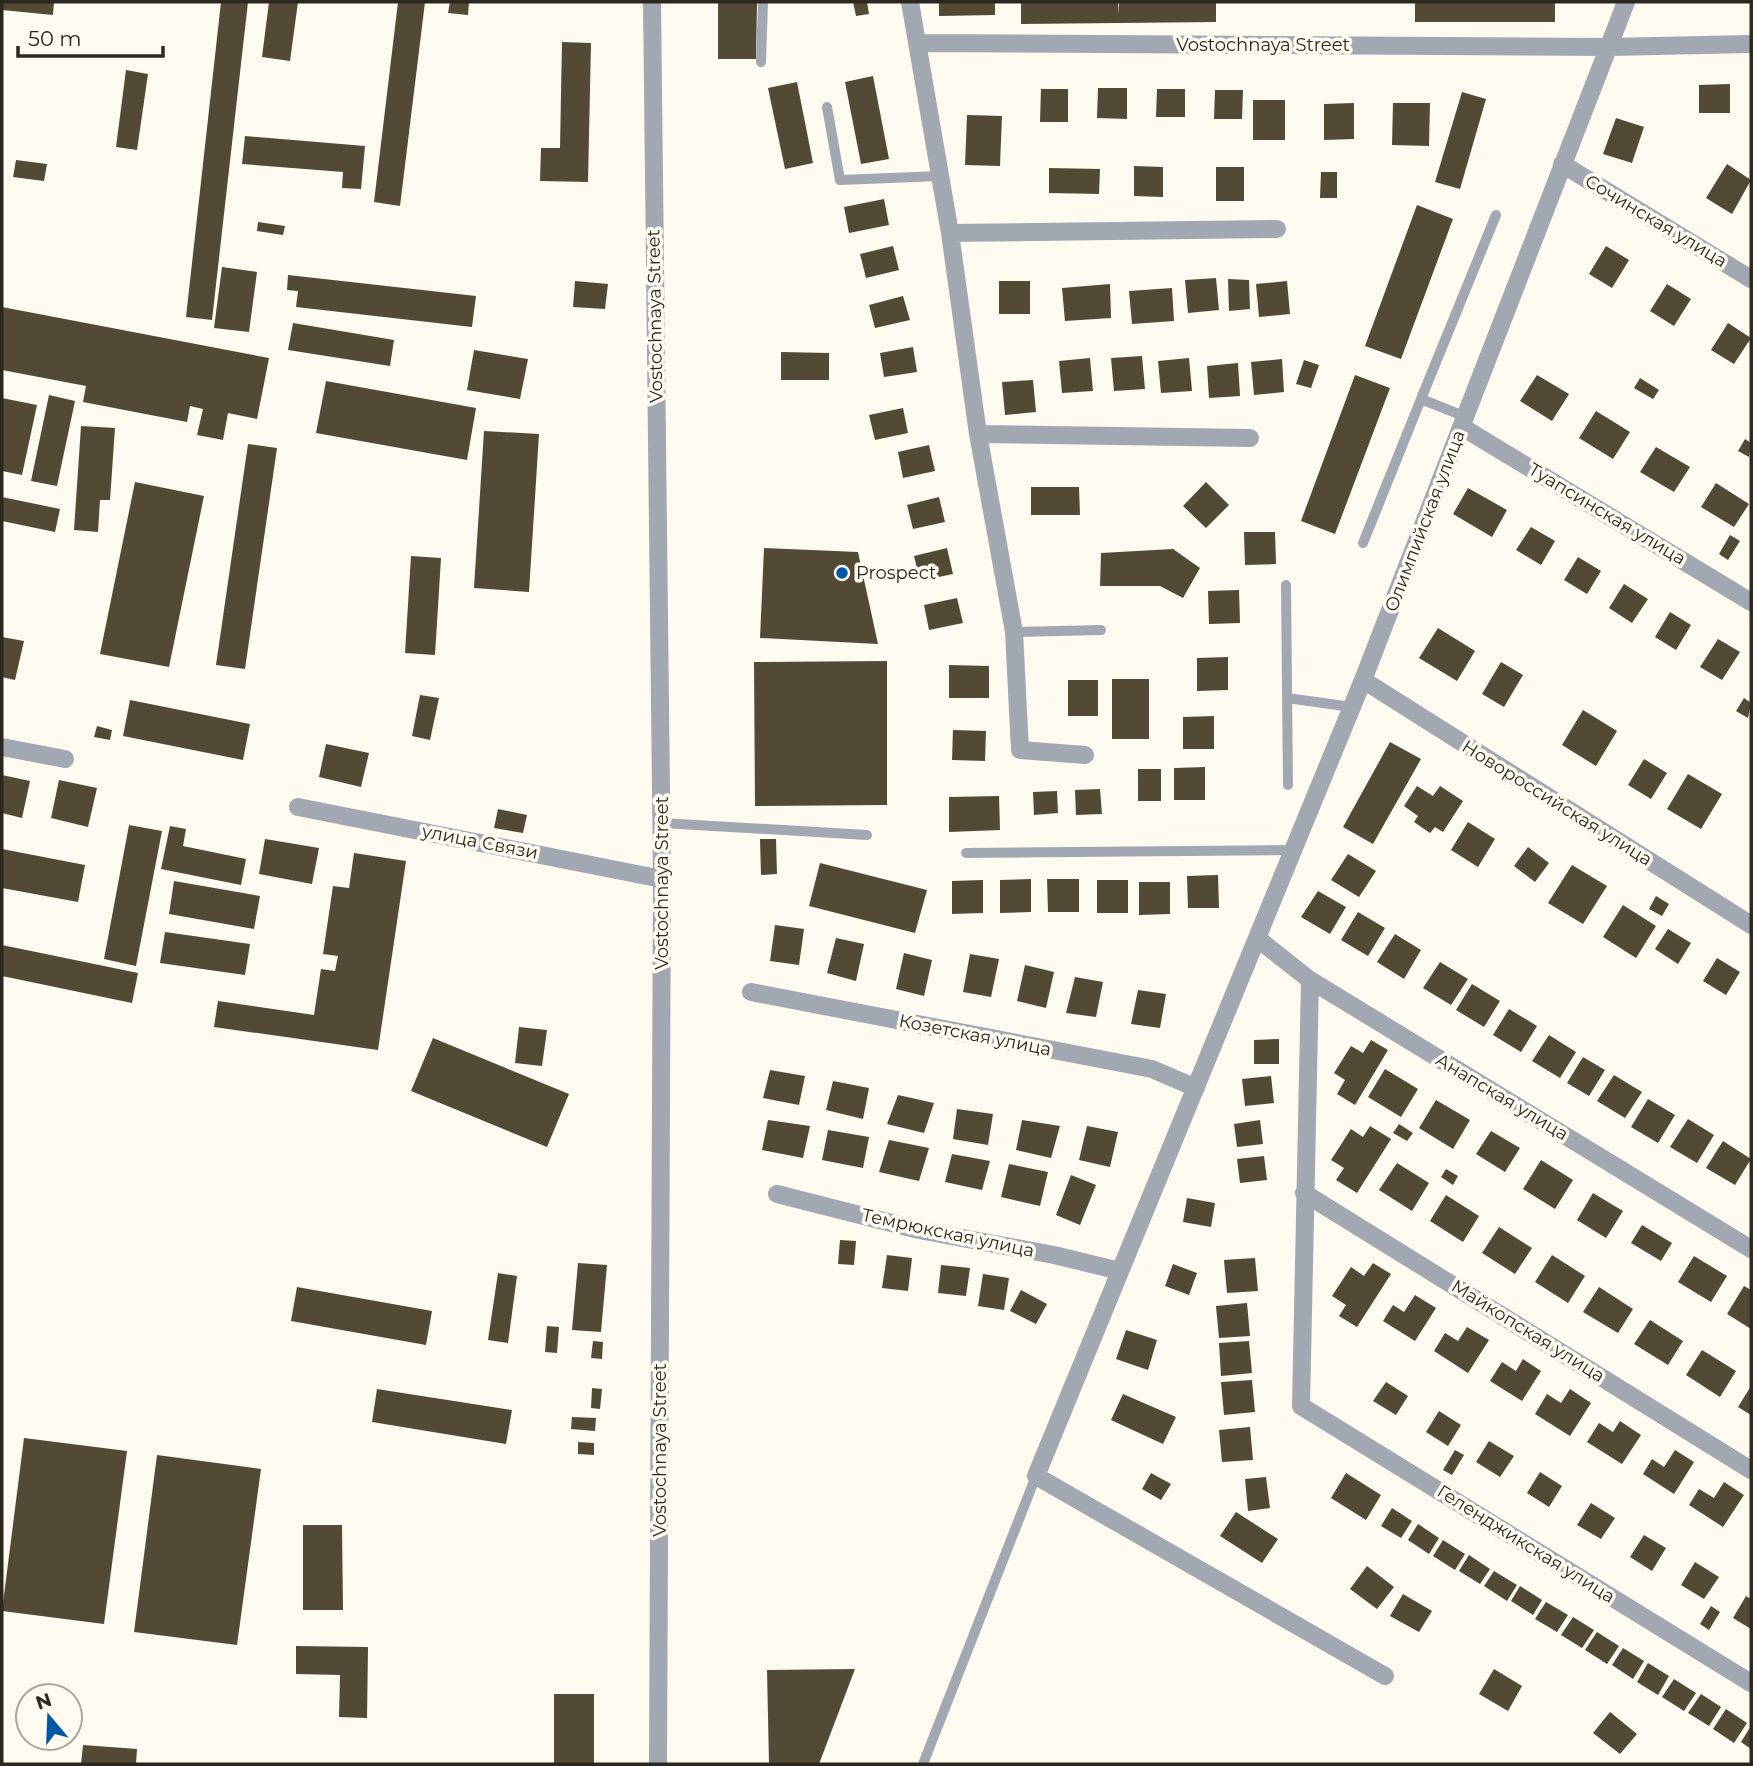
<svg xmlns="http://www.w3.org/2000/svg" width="1753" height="1766" font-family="Montserrat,sans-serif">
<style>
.building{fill:#524a35}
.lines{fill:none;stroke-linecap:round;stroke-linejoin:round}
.lane{stroke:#a1a8b1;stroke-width:10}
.street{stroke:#a1a8b1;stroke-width:18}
.poi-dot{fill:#0058a5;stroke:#fefaf0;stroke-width:2.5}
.labels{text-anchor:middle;stroke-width:7;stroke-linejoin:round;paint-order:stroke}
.street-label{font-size:18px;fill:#2c281f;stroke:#fefaf0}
.poi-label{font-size:18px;fill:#2c281f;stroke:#fefaf0;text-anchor:start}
</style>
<rect width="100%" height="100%" fill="#fefaf0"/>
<path class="building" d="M2,2H54L53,15L2,10Z
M221,2H248L212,320L186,317Z
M269,2H298L290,61L262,57Z
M398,2H425L400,206L374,202Z
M450,2H469L468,15L448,13Z
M718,2H757L756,59H718Z
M853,2H867L869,14L856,16Z
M939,2H995V15L939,16Z
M1021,2H1118V14L1119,2H1216V22L1021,24Z
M1415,2H1555V22H1415Z
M562,42L591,43L588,182L540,181L541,148H560Z
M126,70L148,74L137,150L116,147Z
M873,76L889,159L861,164L845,82Z
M797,82L813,163L785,169L768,88Z
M1730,84V113H1699V85Z
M1098,88H1127V119L1097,118Z
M1041,89H1068V122H1040Z
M1157,89H1185V117H1156Z
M1215,90H1243L1242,119H1214Z
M1462,92L1486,99L1460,189L1435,182Z
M1253,100H1285V140H1253Z
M1354,103V139L1324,140V104Z
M1393,103H1430L1429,146L1392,145Z
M967,115L1002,116L1000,166L965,165Z
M1616,118L1644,127L1632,163L1603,154Z
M245,136L365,146L361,189L342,188L343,172L242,164Z
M16,160L47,164L44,181L13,177Z
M1727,164L1751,180L1732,214L1706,198Z
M1134,166L1163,167V197L1134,196Z
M1216,167H1244V201H1216Z
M1049,168L1100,169L1099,194L1049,193Z
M1321,172H1337V198H1320Z
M884,199L889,225L849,233L844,207Z
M1417,205L1453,219L1401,359L1365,346Z
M258,222L285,226L283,235L257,231Z
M893,246L899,270L866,278L860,254Z
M1606,246L1629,260L1612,288L1589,274Z
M222,267L257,272L249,332L214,328Z
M288,275L476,296L472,327L296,307L298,291L287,290Z
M1216,278L1219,310L1188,313L1185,280Z
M1228,279L1249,280L1250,309L1229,311Z
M575,281L608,284L605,309L573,307Z
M999,281H1030V314H999Z
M1287,281L1290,314L1259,317L1256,284Z
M1110,284L1111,318L1065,321L1062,288Z
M1667,284L1691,299L1674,326L1650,311Z
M1172,288L1174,321L1132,324L1129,291Z
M903,296L910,320L875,328L869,305Z
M2,307L269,358L257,419L228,413L223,440L197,435L203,409L190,406L187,422L83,402L86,386L2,370Z
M293,323L394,340L390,366L288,350Z
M1728,323L1751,338L1734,364L1711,350Z
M913,347L917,372L884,377L880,353Z
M474,350L528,359L520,399L467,390Z
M781,352L829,353V380H781Z
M1142,356L1145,389L1114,391L1111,358Z
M1090,358L1093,391L1062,393L1059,361Z
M1189,358L1192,391L1161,393L1158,361Z
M1282,359L1284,392L1254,395L1251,362Z
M1304,360L1319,365L1311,388L1296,384Z
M1238,363L1240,396L1209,398L1207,366Z
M1355,375L1390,388L1335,534L1301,521Z
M1537,375L1569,394L1552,421L1520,401Z
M1640,378L1659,390L1653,399L1634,388Z
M1033,380L1036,412L1005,415L1002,382Z
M326,381L476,408L467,460L316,433Z
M49,395L75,401L57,486L31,481Z
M2,398L37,405L22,475L2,471Z
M903,408L908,433L875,440L869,415Z
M1596,411L1630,432L1613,459L1579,438Z
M81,426L115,428L110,500H100L98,532L74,530Z
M484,431L539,434L529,592L474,588Z
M1745,439L1751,443L1749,457L1738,451Z
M248,444L277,448L245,669L216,665Z
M929,445L935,471L903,478L898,452Z
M1656,447L1690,467L1674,492L1640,472Z
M135,482L204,496L169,667L100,654Z
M1206,482L1229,505L1206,528L1183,506Z
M1716,483L1749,504L1734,527L1701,507Z
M1031,487H1079L1080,515H1031Z
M1468,488L1507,510L1492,537L1453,514Z
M2,497L60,509L55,532L2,521Z
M939,497L945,522L913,529L907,505Z
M1531,527L1555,541L1541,565L1516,550Z
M1244,532H1275L1276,564L1245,565Z
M1730,535L1740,541L1728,560L1719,554Z
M764,548L858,552L878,644L760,638Z
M947,548L953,574L920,581L914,556Z
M1173,549L1200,568L1183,598L1160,586H1100L1101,553Z
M411,556L441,558L435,655L405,653Z
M1578,557L1601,571L1587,594L1564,580Z
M1624,584L1648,599L1632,623L1609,608Z
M1239,590L1240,623L1209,624L1208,591Z
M957,598L963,623L929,630L924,605Z
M1670,612L1691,625L1676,650L1655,637Z
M1438,628L1475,651L1457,681L1419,658Z
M2,637L24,641L15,680L2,677Z
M1718,639L1740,652L1722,680L1700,667Z
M1228,657V690L1197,691V658Z
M887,661V805L755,806L754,662Z
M1501,662L1523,675L1504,707L1482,694Z
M949,665L989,666V698H949Z
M1112,679H1149V739H1112Z
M1068,680H1098V716H1068Z
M420,695L439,698L430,740L412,736Z
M1744,698L1751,703L1748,718L1736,711Z
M130,700L250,724L243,760L123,736Z
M1583,710L1617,731L1596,766L1562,745Z
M1214,716V749H1183V717Z
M97,726L112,730L110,740L94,737Z
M953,730L986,731L985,761L952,760Z
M1390,742L1421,759L1373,844L1343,827Z
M326,744L369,753L361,787L319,777Z
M1644,759L1667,773L1651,799L1628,785Z
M1205,767V800H1174V768Z
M1138,769H1161V801H1138Z
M1688,774L1722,794L1701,829L1667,809Z
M2,775L30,781L22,818L2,813Z
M59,780L97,788L88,827L51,818Z
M1417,786L1433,796L1440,786L1463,801L1443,832L1435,827L1430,833L1414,822L1418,816L1404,806Z
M1100,789L1102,814L1076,815L1075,790Z
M1057,791L1058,813L1034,815L1033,792Z
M999,796L1000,830L949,832V797Z
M498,809L527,815L523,833L494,828Z
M1468,822L1495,839L1478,867L1451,850Z
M129,825L162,831L136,966L104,959Z
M170,826L186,829L183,846L246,859L241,885L161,869Z
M265,839L319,848L312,884L259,874Z
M760,839H776L777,874L761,875Z
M1528,847L1549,863L1535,882L1514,866Z
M2,849L85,865L78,902L2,888Z
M354,853L406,861L378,1050L214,1027L218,1001L314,1015L321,969L335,971L338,956L323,954L333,886L349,888Z
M1348,854L1376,871L1359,897L1331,880Z
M820,863L927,890L915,933L809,906Z
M1572,865L1607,886L1583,924L1548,903Z
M1218,875L1219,908H1188L1187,876Z
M1031,879V912L1000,913V880Z
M1047,879H1079V912H1048Z
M983,880V913L952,914V881Z
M1097,880H1128V913H1097Z
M174,881L260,896L254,929L169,914Z
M1139,882H1170V914L1139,915Z
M1318,891L1346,907L1330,934L1301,917Z
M1656,896L1669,904L1662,916L1649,909Z
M1623,905L1656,926L1636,958L1603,937Z
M1358,912L1385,928L1368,956L1341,940Z
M775,925L804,929L799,965L770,961Z
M1668,929L1691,943L1678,964L1655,949Z
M165,932L250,944L245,975L160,963Z
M1395,934L1421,950L1404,979L1377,962Z
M836,938L864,944L856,981L827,973Z
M2,945L138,973L132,1003L2,976Z
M904,953L932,960L924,996L896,989Z
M970,954L999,959L991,997L963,992Z
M1717,958L1740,972L1726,995L1703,981Z
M1440,962L1468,979L1451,1005L1423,988Z
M1025,965L1054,972L1046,1008L1017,1001Z
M1075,977L1103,982L1096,1017L1066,1013Z
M1472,984L1500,1001L1484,1027L1456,1010Z
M1138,990L1166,994L1160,1028L1131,1024Z
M1509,1009L1537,1026L1521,1052L1493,1035Z
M519,1027L547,1030L542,1066L515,1063Z
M1549,1035L1576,1052L1560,1078L1532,1061Z
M433,1038L569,1094L547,1147L411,1091Z
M1279,1039V1064H1254V1040Z
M1371,1040L1388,1050L1355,1105L1337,1094L1345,1080L1334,1073L1351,1046L1363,1053Z
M1583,1057L1605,1070L1589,1096L1567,1083Z
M1385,1069L1418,1089L1401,1117L1368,1097Z
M770,1070L805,1076L799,1105L763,1098Z
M1614,1075L1642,1092L1625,1118L1597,1101Z
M1271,1076L1274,1103L1245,1106L1242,1079Z
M833,1081L869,1088L863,1119L826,1110Z
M898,1095L934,1103L924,1133L887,1124Z
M1648,1099L1675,1115L1658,1143L1631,1127Z
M1436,1100L1470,1120L1453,1149L1419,1128Z
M957,1109L993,1114L988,1145L953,1139Z
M1688,1119L1714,1135L1697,1163L1670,1147Z
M768,1120L810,1126L803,1158L762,1150Z
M1022,1120L1060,1126L1051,1158L1016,1150Z
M1260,1120L1263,1144L1237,1147L1234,1124Z
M1399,1124L1413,1133L1407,1141L1393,1133Z
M1087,1126L1118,1132L1110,1167L1079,1160Z
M1370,1126L1391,1139L1357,1193L1336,1180L1344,1168L1331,1160L1351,1129L1363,1137Z
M828,1130L869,1137L863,1168L822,1160Z
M1491,1131L1520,1148L1505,1172L1476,1154Z
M889,1140L929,1148L919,1181L879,1172Z
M1723,1141L1751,1159L1735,1185L1706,1168Z
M952,1154L990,1161L982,1190L945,1182Z
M1264,1156L1267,1180L1240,1183L1237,1159Z
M1541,1160L1573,1180L1555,1209L1523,1189Z
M1397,1163L1429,1183L1412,1211L1379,1190Z
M1009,1164L1048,1172L1040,1206L1001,1197Z
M1446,1169L1458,1176L1453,1185L1441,1177Z
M1071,1175L1096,1185L1080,1225L1056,1215Z
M1593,1193L1623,1211L1606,1238L1577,1220Z
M1446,1195L1479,1216L1463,1242L1430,1221Z
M1187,1198L1215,1203L1211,1227L1183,1222Z
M1642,1225L1672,1243L1661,1261L1631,1243Z
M1499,1227L1532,1248L1515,1274L1482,1253Z
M840,1240L856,1241L854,1265L838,1264Z
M887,1255L912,1258L908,1291L882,1288Z
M1552,1255L1585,1276L1568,1303L1535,1282Z
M1694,1256L1727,1276L1711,1302L1678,1282Z
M1255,1258L1258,1291L1227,1293L1224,1260Z
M578,1263L607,1265L601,1332L572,1330Z
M1373,1263L1391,1274L1357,1327L1339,1316L1346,1305L1332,1296L1351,1267L1364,1276Z
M1173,1264L1197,1273L1189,1295L1165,1286Z
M941,1265L970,1268L966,1296L938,1293Z
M498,1273L517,1276L508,1343L488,1340Z
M983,1274L1009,1278L1004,1310L978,1306Z
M1744,1286L1751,1290V1329L1727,1314Z
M297,1287L432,1311L426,1345L291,1321Z
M1599,1287L1633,1309L1618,1333L1583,1312Z
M1021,1290L1047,1304L1036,1324L1010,1311Z
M1415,1295L1436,1308L1415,1341L1383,1321L1393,1305L1404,1312Z
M1247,1303L1250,1336L1219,1338L1216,1306Z
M1650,1320L1683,1341L1668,1365L1634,1344Z
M547,1326L559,1327L557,1353L545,1352Z
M1467,1327L1489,1340L1468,1373L1434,1351L1445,1333L1458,1341Z
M1126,1330L1157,1340L1148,1370L1116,1359Z
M593,1341L603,1342L602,1359L591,1358Z
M1249,1341L1252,1373L1221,1376L1219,1343Z
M1702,1350L1736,1371L1720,1397L1686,1375Z
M1523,1359L1541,1371L1522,1401L1490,1381L1502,1362L1516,1371Z
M1252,1380L1255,1412L1224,1415L1221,1382Z
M1386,1382L1408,1396L1396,1415L1373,1401Z
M1751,1386V1415L1738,1407Z
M592,1388L602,1389L600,1409L591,1408Z
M377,1389L512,1410L506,1444L372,1422Z
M1570,1389L1591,1403L1570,1436L1535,1414L1547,1394L1561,1403Z
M1123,1394L1176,1417L1163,1444L1111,1420Z
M1439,1411L1461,1425L1448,1446L1426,1432Z
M572,1417L596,1418L595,1431L571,1429Z
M1620,1421L1641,1435L1622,1464L1587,1442L1599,1423L1613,1432Z
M1250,1427L1253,1460L1222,1462L1219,1430Z
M24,1438L127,1451L104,1624L2,1611Z
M1489,1441L1514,1456L1500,1477L1476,1462Z
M578,1442L594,1443V1455L578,1454Z
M1455,1450L1464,1455L1452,1475L1443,1470Z
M1675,1450L1694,1462L1674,1494L1643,1474L1652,1459L1664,1467Z
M157,1455L261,1469L237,1645L134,1632Z
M1540,1472L1562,1486L1549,1507L1527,1493Z
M1151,1473L1171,1484L1161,1500L1142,1489Z
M1346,1473L1381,1495L1366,1520L1331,1498Z
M1266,1477L1270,1508L1248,1511L1245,1479Z
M1724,1482L1744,1495L1723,1527L1689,1505L1699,1489L1714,1498Z
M1591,1503L1615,1518L1601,1539L1577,1525Z
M1392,1508L1412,1521L1401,1538L1381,1526Z
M1236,1512L1278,1539L1262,1563L1220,1536Z
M1418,1524L1439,1538L1429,1554L1408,1540Z
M303,1525H342L343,1610H303Z
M1644,1535L1666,1548L1652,1571L1630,1557Z
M1443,1540L1465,1554L1455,1570L1433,1556Z
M1469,1555L1490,1569L1480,1584L1459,1571Z
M1695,1562L1719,1577L1704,1599L1681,1585Z
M1367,1566L1394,1587L1377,1609L1350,1589Z
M1494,1571L1517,1585L1507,1601L1484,1586Z
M1520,1586L1542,1600L1533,1615L1511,1601Z
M1403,1594L1432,1611L1419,1632L1390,1616Z
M1746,1596L1751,1599V1629L1733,1618Z
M1546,1602L1568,1615L1557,1632L1535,1619Z
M1711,1606L1720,1612L1709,1630L1700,1624Z
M1573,1617L1594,1630L1582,1648L1561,1635Z
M1597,1632L1619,1646L1607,1664L1585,1650Z
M296,1646L368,1647L367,1718L339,1717L340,1675L296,1674Z
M1623,1648L1644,1661L1633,1679L1612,1665Z
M1648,1663L1669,1676L1658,1695L1637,1682Z
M855,1669L819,1764H769L767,1670Z
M1494,1669L1522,1686L1508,1711L1479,1694Z
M1674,1679L1696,1693L1684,1711L1662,1697Z
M554,1694H594V1764H554Z
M1701,1694L1721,1707L1709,1726L1688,1713Z
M1726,1709L1747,1723L1734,1743L1713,1729Z
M1610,1712L1637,1734L1620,1754L1593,1733Z
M1751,1726V1749L1741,1742Z
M83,1745L137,1749L136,1764H81Z"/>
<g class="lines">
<path class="lane" d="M761,62L763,2
M827,107L840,180L940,176
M1421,399L1496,215
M1363,543L1421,399L1466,417
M1286,585L1288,785
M1014,632L1101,630
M1287,698L1352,707
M662,823L867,835
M966,853L1294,850
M923,1764L1036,1476"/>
<path class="street" d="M652,2L662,879L658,1764
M910,2L950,233L978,434L1014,632L1020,750L1085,755
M919,43L1608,47L1751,44
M1562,164L1751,279
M950,233L1277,229
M1462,427L1751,602
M978,434L1250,438
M1363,680L1751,925
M2,747L65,759
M298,807L662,879
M1258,939L1310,980L1751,1249
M1310,980L1301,1406L1751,1683
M751,992L1152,1069L1196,1088
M1304,1193L1751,1470
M777,1194L919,1230L1054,1255L1120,1271
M1385,1676L1036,1476L1363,680L1626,2"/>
</g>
<circle class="poi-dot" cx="842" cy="573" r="7"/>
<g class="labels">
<g class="street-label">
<text x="1263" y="51">Vostochnaya Street</text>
<text transform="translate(1656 221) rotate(31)" y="6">Сочинская улица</text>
<text transform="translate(655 316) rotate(-91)" y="6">Vostochnaya Street</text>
<text transform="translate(1607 514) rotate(31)" y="6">Туапсинская улица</text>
<text transform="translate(1425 521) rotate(-69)" y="6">Олимпийская улица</text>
<text transform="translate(1557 803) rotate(32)" y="6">Новороссийская улица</text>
<text transform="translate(480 842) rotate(11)" y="6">улица Связи</text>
<text transform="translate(662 883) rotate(-90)" y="6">Vostochnaya Street</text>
<text transform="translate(975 1035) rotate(11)" y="6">Козетская улица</text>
<text transform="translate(1502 1097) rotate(31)" y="6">Анапская улица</text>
<text transform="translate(948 1233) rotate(12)" y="6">Темрюкская улица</text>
<text transform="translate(1528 1331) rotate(32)" y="6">Майкопская улица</text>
<text transform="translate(660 1450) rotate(-90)" y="6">Vostochnaya Street</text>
<text transform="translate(1526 1544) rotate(32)" y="6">Геленджикская улица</text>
</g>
<g class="poi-label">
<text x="856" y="579">Prospect</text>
</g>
</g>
<rect width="1753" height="1766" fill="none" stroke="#2c281f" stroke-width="7"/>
<g transform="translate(49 1717) rotate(341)"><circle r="33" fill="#fefaf0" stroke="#aaa69c" stroke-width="2"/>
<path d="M0-5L12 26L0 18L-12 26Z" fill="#0058a5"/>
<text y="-10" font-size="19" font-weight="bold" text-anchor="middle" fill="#2c281f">N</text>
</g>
<path d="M18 46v10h145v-10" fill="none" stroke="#2c281f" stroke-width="3.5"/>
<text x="28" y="46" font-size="21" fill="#2c281f" stroke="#fefaf0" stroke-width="5" paint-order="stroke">50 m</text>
</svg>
